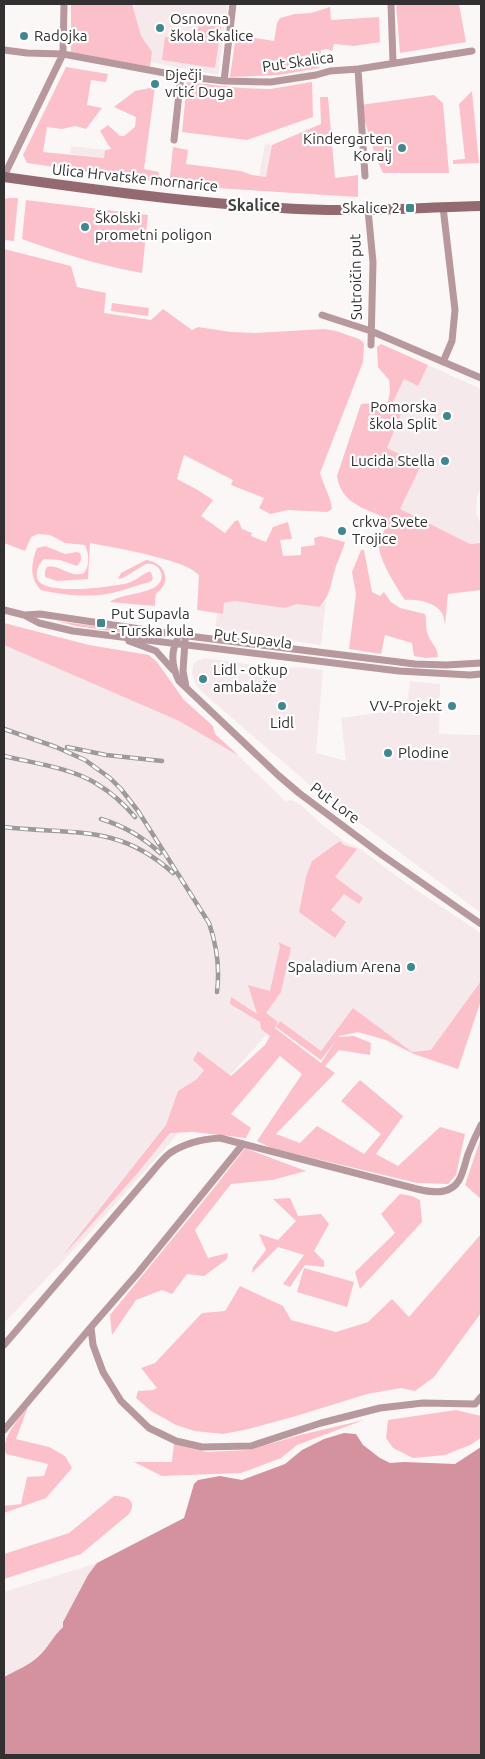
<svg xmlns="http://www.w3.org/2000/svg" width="485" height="1759" font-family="Ubuntu,sans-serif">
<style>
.built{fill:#f6e9eb}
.green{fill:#fcc0ca}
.water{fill:#d3929e}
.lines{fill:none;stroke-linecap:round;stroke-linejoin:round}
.minor{stroke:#b6989d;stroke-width:7}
.secondary{stroke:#936a71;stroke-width:10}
.rail-casing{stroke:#9d9a9a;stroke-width:4.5}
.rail{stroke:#fff;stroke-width:2.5;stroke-dasharray:8;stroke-linecap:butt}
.poi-dot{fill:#418791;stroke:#fff;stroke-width:2}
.labels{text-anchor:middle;stroke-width:4.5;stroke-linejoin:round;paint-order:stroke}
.poi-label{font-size:15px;fill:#323030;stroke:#fff;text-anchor:start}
.street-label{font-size:15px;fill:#323030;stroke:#fff}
.neighbourhood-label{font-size:16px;font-weight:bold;fill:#444142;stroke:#fff}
</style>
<rect width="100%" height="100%" fill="#fbf7f7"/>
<path class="built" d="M99,4H228L218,75L92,51Z
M265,144L272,145L266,177L259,176Z
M71,146L105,150L104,158L70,154Z
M428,365L481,389V487L477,497L476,513L481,525V543L470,544L399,509L386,448L401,414L390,408L404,379L418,385Z
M234,601L285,608L297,604L319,607L326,601L321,645L215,630L217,613L223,614L224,603Z
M4,645L179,721L239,756L285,801L292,800L300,804L320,823L345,842L359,848L406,883L481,933V1000L458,1069L414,1054L386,1040L358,1032L339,1036L321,1060L274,1026L84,1239L4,1323Z
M205,658L279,669L298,667L323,670L316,753L346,761L341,718L406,709L410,681L440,684L439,734L481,735V913L312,787L202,692L196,685L192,674L193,665L197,661Z
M97,1563L88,1575L63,1622V1627L56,1634L51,1643L29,1665L4,1677V1592Z"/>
<path class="green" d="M71,4H132L141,36L152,52L150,67L71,52Z
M396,4H459L466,42L400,53Z
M330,7L331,20L379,17L380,42L354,46L334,44L332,51L327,49L321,50L319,68L279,75L230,77L236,35L274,41L277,23L280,18L295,14L311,13Z
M199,24L221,27L215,68L162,60L165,37L196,41Z
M66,67L108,74L106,82L91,80L87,105L102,108L86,129L75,126L62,129L47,127L43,152L104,158L105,150L111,149L100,131L108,125L120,136H124L135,127L136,117L114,107L135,91L155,87L144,169L159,172L157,182L27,163L23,155Z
M187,82L241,88L270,89L312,82L313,117L247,140L182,132Z
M472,91L479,163L453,164V160L465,159L459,104Z
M434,95L443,103L449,173H383L376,158L360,105Z
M320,97H328L335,178L358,175V197L169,185L173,147L188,150L186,164L241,171L252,175L266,177L272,145L321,124Z
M10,198H18L14,241L4,240V199Z
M26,200L148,215L142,273C101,266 61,253 22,239Z
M4,249L71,266L77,287L106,293L104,313L151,320L163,309L192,330L198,327L231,332L256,333L324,329L336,331L359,339L364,343L363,362L320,473C323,485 331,497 332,509L327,512L288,510L270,514L259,508L264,498L231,485L233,480L184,455L177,479L196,489L213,500L201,516L225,533L235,521L238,520L242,529L252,533L251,536L266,542L273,527L288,522L292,539L280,540L283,556L301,555V547L315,545L314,538L321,536L345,542C343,550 339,558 336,566C331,581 331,596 319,607L297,604L285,608L234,601L224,603L223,614L197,610L199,575C190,567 182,565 171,561C144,553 118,548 90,543L88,579L57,581L45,577V571L47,567C61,564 70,579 84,573C90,565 89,554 85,545L65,543L50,535L38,534L31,537L25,551L4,543Z
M112,303L149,308L148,316L111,311Z
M381,344L428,365L418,386L404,379L390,408L401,414L387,448L421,465L400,509L470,544L481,543V590L448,594L445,625C444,621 444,616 442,613C435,602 417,599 405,600C397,588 379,560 379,546C379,535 387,531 387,519C365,508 341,504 337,476L361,404L388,402L390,391L389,380L378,367L377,347Z
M45,546L65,554L77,552L80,553C82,558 81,562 77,566L60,560L44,559C39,564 36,570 37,577C39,597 113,587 128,583C135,581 141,575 148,572H151L153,579L150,582C137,585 125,590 112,593C89,598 63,595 41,590C29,578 31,563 37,548Z
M361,550H364L372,592L380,596L384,592L391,602L400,608L425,614C427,621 425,628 428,635C432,645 437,646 438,657L426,658L414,656L412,643L385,635L381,654L349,649L356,594L352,572Z
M146,560C159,562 169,571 164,585C162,589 158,591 156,594C155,597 155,603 155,606L110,602C118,595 144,594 155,587C168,579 160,561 146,564L123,578L118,579L121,573Z
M56,621L159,634L158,638L76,626Z
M4,623L89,645L149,655L157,662L184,700L213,726L215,734L239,756L179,721L4,645Z
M340,841L344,845L357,849L335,877L363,898L359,904L344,894L331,910L346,922L335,938L299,912L306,877L312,861Z
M278,942L291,948L281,992L266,1013L278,1022L275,1028L321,1063L338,1037L354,1036L371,1043L370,1055L339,1050L325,1066L335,1073L276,1134L300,1143L317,1126L364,1154L381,1134L341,1101L360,1080L403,1116L376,1154L398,1166L440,1127L465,1134L456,1175L448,1184L417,1183L271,1148L257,1141L302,1074L280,1056L231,1114L251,1128L246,1138L193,1132L170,1133L136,1175L61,1258L166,1125L178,1091L197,1079L204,1070L193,1060L198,1051L231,1076L265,1045L270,1036L261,1029L260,1022L230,1004L231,997L257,1014L248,985L270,991L280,946Z
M481,981V1000L458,1069L414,1054L386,1040L358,1032L339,1036L321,1060L276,1027L280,1021L321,1051L353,1008L412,1052L431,1050Z
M481,1137V1199L465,1185Z
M245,1148L306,1171L272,1180L231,1184L195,1230L208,1258L228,1253L227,1259L204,1276L187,1274L172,1294L162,1290L136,1300L112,1335L110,1315L214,1188Z
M400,1194L412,1196L420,1200L422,1222L360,1289L355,1272L395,1233L381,1214Z
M290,1198L298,1216L321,1214L329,1224L314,1251L324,1261V1267L305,1265L290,1287L283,1284L304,1255L278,1247L252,1273L253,1267L266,1250L259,1234L278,1240L296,1221L273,1199Z
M481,1234V1313L434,1377L415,1391L401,1388L367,1394L296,1416L249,1429L223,1434L195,1431L176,1425L151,1411L136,1398L138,1391L153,1390L157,1388L141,1368L155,1363L202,1313L225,1311L240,1286L283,1306L291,1320L336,1332L368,1322L392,1299L409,1317Z
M304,1268L354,1282L347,1307L297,1292Z
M28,1407L16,1439L49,1447L65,1456L72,1468L46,1498L4,1513V1506L21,1504L27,1477L44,1476L48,1464L6,1454C0,1438 19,1419 28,1407Z
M456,1410L481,1416V1438L470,1445L445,1455L413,1458L393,1448L386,1438L388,1420Z
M364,1420L297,1445L281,1458L241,1473L162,1476L134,1462H172L174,1443L206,1452L249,1450L300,1435Z
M114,1496C126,1496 138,1500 129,1514L81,1554L4,1579V1554L69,1533Z"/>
<path class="water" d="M344,1433L356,1434L363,1445L380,1458L390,1463L404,1462L455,1464L481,1447V1755H4V1677C17,1670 30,1665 40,1655C49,1646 54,1635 63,1627V1622L88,1575L97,1563L184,1518L194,1484L198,1480L220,1476L242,1480L285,1464L302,1450L324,1439Z"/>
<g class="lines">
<path class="minor" d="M391,4L393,62
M4,50L27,53L63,54L181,76L224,81L271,82L316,75L330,71L358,69L472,51
M358,69L365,176
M224,81L233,4
M174,140L181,76
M4,176L63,54L64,4
M443,207L455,310L452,341L443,362
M368,210L373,262L371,345
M322,315L371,331L481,378
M4,610L24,615L39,623L73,631L399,671L470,675L481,674
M25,615L40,614L180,635L415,664L446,665L481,663
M177,640C170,654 172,667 179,681L279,776L299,793L382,855L481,924
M129,641L156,651L173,670
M185,641L183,671L186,687
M243,1144L138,1273L91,1327L93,1345L103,1372L121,1401L149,1428L176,1441L202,1447L251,1446L321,1423L380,1408L423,1403L475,1404L481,1397
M4,1345L148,1177C155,1169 162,1159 170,1153C185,1143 203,1139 220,1138L417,1189C426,1191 435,1193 444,1191C462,1187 463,1169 468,1154C472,1144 476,1135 481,1125
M4,1430L91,1327"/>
<path class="secondary" d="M4,177C111,192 220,207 329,210C380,211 431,207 481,206"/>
<defs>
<path id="rail" d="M4,729L56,747L85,760L110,778L121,789L138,811L209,923C217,946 220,968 217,992
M67,747L106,755L162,761
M4,756C33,763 72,768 97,784C112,793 124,804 135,817
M101,819C124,826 142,836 160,853
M4,827C71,835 118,823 173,873"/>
</defs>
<use href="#rail" class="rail-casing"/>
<use href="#rail" class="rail"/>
</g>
<g class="poi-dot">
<circle cx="160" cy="28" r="5"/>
<circle cx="24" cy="36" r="5"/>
<circle cx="155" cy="84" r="5"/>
<circle cx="402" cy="148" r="5"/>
<rect x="405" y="203" width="10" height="10" rx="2.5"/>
<circle cx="85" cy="227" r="5"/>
<circle cx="447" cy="416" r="5"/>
<circle cx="445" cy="461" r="5"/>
<circle cx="342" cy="531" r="5"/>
<rect x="96" y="618" width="10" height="10" rx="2.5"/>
<circle cx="203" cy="679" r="5"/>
<circle cx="282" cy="706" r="5"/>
<circle cx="452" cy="706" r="5"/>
<circle cx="388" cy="753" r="5"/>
<circle cx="411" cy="967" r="5"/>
</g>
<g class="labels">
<g class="poi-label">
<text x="170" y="24">Osnovna<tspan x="170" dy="17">škola Skalice</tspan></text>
<text x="34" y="41">Radojka</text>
<text x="165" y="80">Dječji<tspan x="165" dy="17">vrtić Duga</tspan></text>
<text x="392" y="144" text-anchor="end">Kindergarten<tspan x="392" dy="17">Koralj</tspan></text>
<text x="400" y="213" text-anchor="end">Skalice 2</text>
<text x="95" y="223">Školski<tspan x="95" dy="17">prometni poligon</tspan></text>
<text x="437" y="412" text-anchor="end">Pomorska<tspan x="437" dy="17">škola Split</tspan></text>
<text x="435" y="466" text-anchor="end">Lucida Stella</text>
<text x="352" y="527">crkva Svete<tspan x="352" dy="17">Trojice</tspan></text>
<text x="111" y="619">Put Supavla<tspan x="111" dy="17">- Turska kula</tspan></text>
<text x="213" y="675">Lidl - otkup<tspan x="213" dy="17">ambalaže</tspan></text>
<text x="442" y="711" text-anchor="end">VV-Projekt</text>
<text x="282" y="728" text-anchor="middle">Lidl</text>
<text x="398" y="758">Plodine</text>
<text x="401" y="972" text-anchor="end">Spaladium Arena</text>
</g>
<g class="street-label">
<text transform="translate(298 62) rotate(-8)" y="5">Put Skalica</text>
<text transform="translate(135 178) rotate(6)" y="5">Ulica Hrvatske mornarice</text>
<text transform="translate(356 277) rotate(-91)" y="5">Sutroičin put</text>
<text transform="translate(253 639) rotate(7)" y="5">Put Supavla</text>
<text transform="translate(335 803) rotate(37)" y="5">Put Lore</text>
</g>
<g class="neighbourhood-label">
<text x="254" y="211">Skalice</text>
</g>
</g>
<rect width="485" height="1759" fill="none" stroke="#323030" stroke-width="10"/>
</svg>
